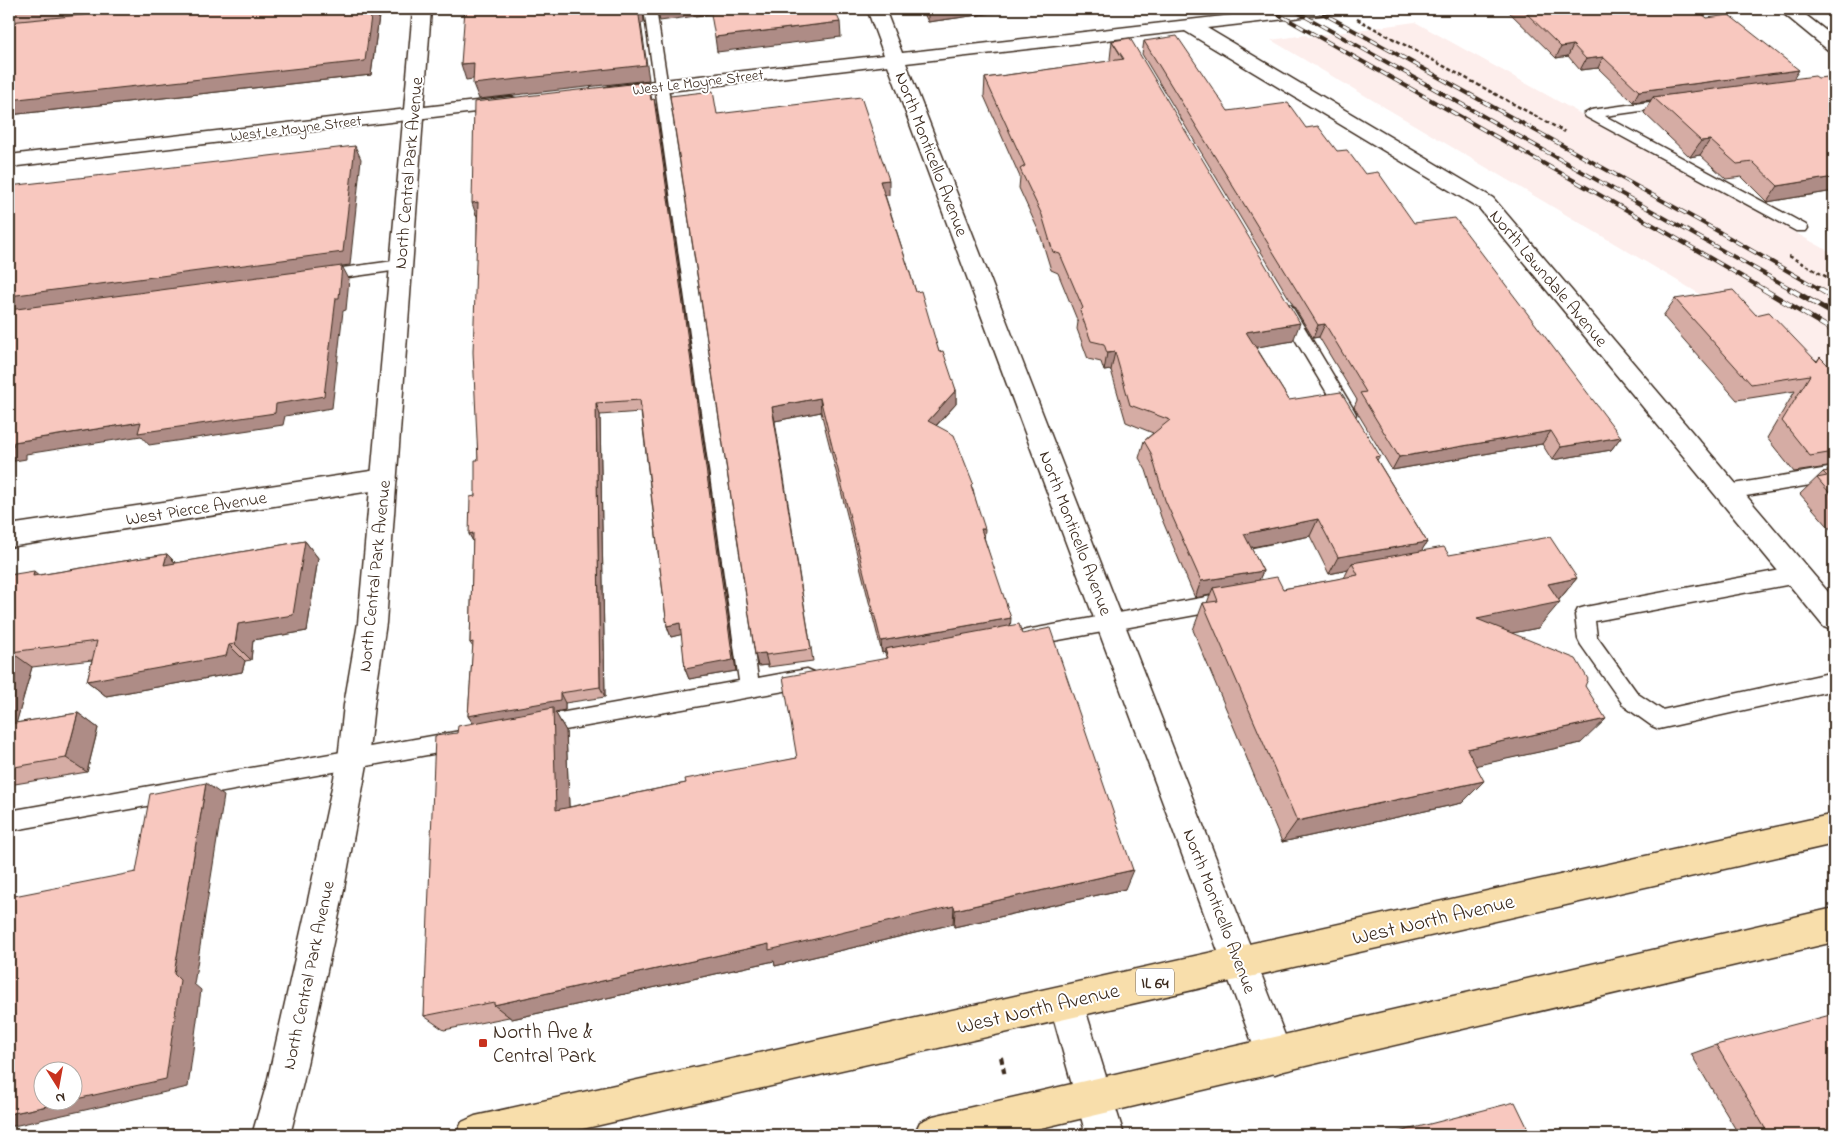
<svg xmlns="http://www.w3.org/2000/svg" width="1843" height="1144" font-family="'Indie Flower',sans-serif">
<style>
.built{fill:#fdeeec}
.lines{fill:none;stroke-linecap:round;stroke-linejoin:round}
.lane-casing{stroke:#3b2a1e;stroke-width:3}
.street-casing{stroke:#3b2a1e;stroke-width:3}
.secondary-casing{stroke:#3b2a1e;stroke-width:3}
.primary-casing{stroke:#3b2a1e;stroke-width:3}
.path-far1{stroke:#3b2a1e;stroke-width:2.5;stroke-dasharray:4 2.5;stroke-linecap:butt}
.path{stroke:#3b2a1e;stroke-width:4;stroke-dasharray:6 4.5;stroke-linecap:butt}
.lane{fill:#fff;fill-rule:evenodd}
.street{fill:#fff;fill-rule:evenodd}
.secondary{fill:#fff;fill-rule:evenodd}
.primary{fill:#f8deab;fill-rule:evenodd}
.rail-far1-casing{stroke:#3b2a1e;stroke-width:4}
.rail-casing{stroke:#3b2a1e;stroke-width:5.5}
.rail-far1{stroke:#fff;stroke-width:2.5;stroke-dasharray:8;stroke-linecap:butt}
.rail{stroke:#fff;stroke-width:4;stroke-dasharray:11;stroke-linecap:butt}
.wall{fill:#d5aca4;stroke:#3b2a1e;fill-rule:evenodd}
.shaded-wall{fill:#ae8c86;stroke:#3b2a1e}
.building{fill:#f8c8bf;stroke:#3b2a1e}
.poi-dot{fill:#c8321e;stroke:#fff;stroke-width:2}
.labels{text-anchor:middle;stroke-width:4;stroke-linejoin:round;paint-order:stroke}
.far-street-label{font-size:15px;fill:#3b2a1e;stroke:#fff}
.shield{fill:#fff;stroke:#766a62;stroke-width:1}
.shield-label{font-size:16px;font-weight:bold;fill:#3b2a1e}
.street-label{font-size:18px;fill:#3b2a1e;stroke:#fff}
.near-street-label{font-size:21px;fill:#3b2a1e;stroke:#fff}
.near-poi-label{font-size:21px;fill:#3b2a1e;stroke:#fff;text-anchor:start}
</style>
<rect width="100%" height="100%" fill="#fff"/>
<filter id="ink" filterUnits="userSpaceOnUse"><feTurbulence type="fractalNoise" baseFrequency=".02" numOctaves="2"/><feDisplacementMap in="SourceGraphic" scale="10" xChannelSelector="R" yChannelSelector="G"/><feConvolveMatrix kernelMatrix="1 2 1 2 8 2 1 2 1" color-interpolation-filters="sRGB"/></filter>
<g filter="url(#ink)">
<path class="built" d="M1415,22L1834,254V377L1742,319L1271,40L1306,35L1308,37Z"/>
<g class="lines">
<defs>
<path id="lane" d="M644,9H656L758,678L807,669L814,672L817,678L814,684L807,687L537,735L530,733L527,726L530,719L537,717L739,681Z
M1671,99L1676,100L1678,103L1676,106L1605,116L1806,225L1808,228L1806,231H1796L1586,117L1584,114L1591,110Z
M401,260L406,261L409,265L406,269L320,281L315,280L312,276L315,272L320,271Z
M1285,304L1291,305L1354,410L1356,414L1354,418L1348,420L1342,418L1277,309L1279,305Z
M1834,467V481L1728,499L1722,497L1719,492L1722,487L1728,485Z
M1797,567L1804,570L1806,575L1804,580L1797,583L1595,621L1597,637L1638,694L1662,710L1834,672V690L1659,729L1652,726L1624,706L1581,645L1578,639L1575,615L1578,609L1585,607Z
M1228,593L1235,595L1238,601L1235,607L1228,609L1026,646L1019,644L1016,638L1019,632L1026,630Z
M460,731L467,733L470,740L467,747L460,749L9,831V811Z"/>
<path id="street" d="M867,9H885L902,53L1284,9H1337L1334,13L1328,14L1207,28L1493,198L1834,599V631L1824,627L1479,208L1185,31L906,63L1293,1056L1288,1069L1275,1074L1262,1069L888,65L611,98L604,96L601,92L604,88L611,86L884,55Z
M1778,9H1798L1834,37V51L1828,50Z
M511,97L518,99L521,103L518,107L9,167V155Z
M384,469L393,472L397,479L393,486L384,489L9,547V525Z
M1066,985L1078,990L1083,1002L1124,1135H1086L1049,1002L1054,990Z"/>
<path id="secondary" d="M413,9H431L386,623L374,705L368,759L341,905L303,1083L290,1135H252L267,1083L307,905L338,759L344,705L358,623Z"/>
<path id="primary" d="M1834,814V844L556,1135H456L462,1122L475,1116Z
M1834,908V942L1011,1135H914L920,1122L933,1116Z"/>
</defs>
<use href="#lane" class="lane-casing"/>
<use href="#street" class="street-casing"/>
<use href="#secondary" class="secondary-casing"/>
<use href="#primary" class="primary-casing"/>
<path class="path-far1" d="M1357,19L1565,132
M1789,256L1834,281"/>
<path class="path" d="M1001,1057L1005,1076"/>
<use href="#lane" class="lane"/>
<use href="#street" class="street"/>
<use href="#secondary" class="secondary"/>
<use href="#primary" class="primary"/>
<defs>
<path id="rail-far1" d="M1269,9L1662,230L1765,290
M1292,9L1793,290
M1315,9L1714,229L1821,290"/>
<path id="rail" d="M1763,289L1834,331
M1790,289L1834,314
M1819,289L1834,298"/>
</defs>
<use href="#rail-far1" class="rail-far1-casing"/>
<use href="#rail" class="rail-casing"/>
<use href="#rail-far1" class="rail-far1"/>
<use href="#rail" class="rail"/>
</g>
<path class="wall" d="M9,9H380L371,75L9,115Z
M922,9H1021L928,22Z
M1506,9H1696L1707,18L1794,78L1834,191L1767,202L1742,177L1726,179L1700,155L1690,157L1644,113L1651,100L1633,102L1598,68L1580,70L1568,56L1556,58Z
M1112,41L1293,341L1256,347L1289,400L1380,456L1377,460L1427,542L1421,551L1577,578L1559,600L1538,628L1512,633L1585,686L1581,743L1476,765L1462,803L1282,842L1193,630L1203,603H1207L1210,595L1195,598L1161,517L1146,470L1139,458L1144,441L1153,433L1126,422L1111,370L1104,371L1101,362L1088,359L1077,329L1078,322L1058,273L1051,270L1040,234L1019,188L1020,177L984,96L985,78L1111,61L1110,59ZM1310,536L1329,574L1348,570L1344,578L1283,589L1259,580L1263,571L1251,548Z
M1144,41L1228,111L1306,128L1337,151L1365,174L1414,223L1621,437L1611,450L1552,460L1542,444L1392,470L1354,407L1357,400L1319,337L1313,338L1142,54Z
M648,82L652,100L657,112L736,671L689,679L685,669L682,634L671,637L667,626L641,412L600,415L605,697L565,703V710L555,712L566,731L569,807L686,783L797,758L886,659L885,652L882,653L821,412L775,421L813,661L768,667V665L758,666L717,114L889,195H885L908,267L916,292L939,352L956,390V404L936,426L973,489L984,537L1010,626L1022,634L1125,889L954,927L953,924L775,966L774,961L512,1019L509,1017L444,1030L424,1016L457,733L473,723L468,716L473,647L470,643L473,541L469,534L475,496L478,460L477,215H476Z
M1675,299L1756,315L1817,361L1820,357L1834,371V466L1794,472L1767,438L1795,391L1737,400L1663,316Z
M1834,470V532H1833L1800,494L1823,472Z
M305,541L318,558L307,631L253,640L251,660L245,661L242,672L106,696L87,681L92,660L32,667L16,723L78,713L98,728L87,772L9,785V575H39L167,554L176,563Z
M1716,1045L1834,1135H1739L1691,1054Z"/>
<path class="shaded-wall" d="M372,9H380L371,75L9,115V100Z
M638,9H643L644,23H641L649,80L479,99L473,84Z
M657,9H709L710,14L660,21Z
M928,9H1021L928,22Z
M840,22L841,37L717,52L715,37Z
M1573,45L1568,56L1556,58L1561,47Z
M1603,57L1598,68L1580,70L1586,59Z
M474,63L480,78L466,80L461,64Z
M1799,70L1792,81L1653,97L1651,100L1633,102L1639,91Z
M654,99L657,112L736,671L689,679L685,669Z
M1710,140L1700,155L1690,157L1701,141Z
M355,146L361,159L350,265L342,266L349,279L346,310L343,311L332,408L285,416L283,425L149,445L141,436L26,454V459L9,462V448L14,442L141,422L275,413L9,310V296Z
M1834,177V191L1767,202L1778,186Z
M889,180V195L881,196L880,181Z
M478,202L482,214L476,215L472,203Z
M1300,323L1293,341L1240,350L1246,332Z
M1325,324L1319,337L1313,338L1318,325Z
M1115,352L1111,370L1104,371L1107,353Z
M956,390V404L927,435L928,421Z
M820,398L821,412L775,421L772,407Z
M596,403L600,415L605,697L600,687Z
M1551,431L1542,444L1392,470L1399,457Z
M1621,437L1611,450L1552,460L1561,447Z
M1318,519L1310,536L1237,550L1244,534Z
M981,529H985L984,542Z
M473,533L475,545L469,534Z
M305,541L318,558L307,631L253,640L251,660L235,644L238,624Z
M1427,542L1417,558L1352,563L1348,570L1329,574L1338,557Z
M167,554L183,571L164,565Z
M34,571L54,588L33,576Z
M1263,571L1256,587L1213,588L1210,595L1195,598L1201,581Z
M1577,578L1557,602H1560L1538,628L1457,644L1477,619L1548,584Z
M1011,618L1010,630L885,649V652L882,653L881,641Z
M680,623L684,634L671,637L667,626Z
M229,645L245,661L242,672L106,696L87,681Z
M11,652L32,667L11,742L9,741V658Z
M765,653L768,665L758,666L755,654Z
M560,693L565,703V710L555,712L566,731L570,830L475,726L468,716Z
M78,713L98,728L87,772L66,758Z
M1606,719L1581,743L1446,772L1467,749Z
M1484,781L1462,803L1282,842L1297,821Z
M206,783L224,796L194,984L201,990L188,1087L9,1127V1114L66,1102H72V1100L174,974Z
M1133,870L1125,889L954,927L955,910Z
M954,906L953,924L775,966L774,961L512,1019L494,1005L769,944Z"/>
<path class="building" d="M9,9H29L9,11Z
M145,9H372L365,61L9,100V22Z
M465,9H638L646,65L473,84L474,63L461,64Z
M710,9H834L840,22L715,37Z
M1522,9H1696L1707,18L1729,15L1799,70L1639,91L1603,57L1586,59L1573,45L1561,47Z
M1177,36L1228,111L1288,103L1306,128L1318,126L1337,151L1347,150L1365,174L1378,172L1414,223L1455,218L1621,437L1561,447L1551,431L1399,457L1360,393L1366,392L1325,324L1318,325L1144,41Z
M1130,38L1300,323L1246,332L1289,400L1341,392L1380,456L1375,457L1427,542L1338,557L1318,519L1244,534L1263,571L1201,581L1165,500L1151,453L1144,441L1170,420L1130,405L1115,352L1107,353L1104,344L1091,341L1080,311L1083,308L1060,254L1053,252L1042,215L1020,169L1025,166L985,78L1124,59L1112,41Z
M1815,76L1818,78L1828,77L1834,82V177L1778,186L1753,162L1737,164L1710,140L1701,141L1653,97Z
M648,82L651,100L654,99L733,660L685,669L680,623L667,626L640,400L596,403L600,687L560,693V700L468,716L473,642L470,643L473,533L469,534L470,497L475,496V460H478L473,352L478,202L472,203L474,102Z
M713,91L717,114L861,97L889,180L880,181L908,267L916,292L921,291L939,352L943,351L956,390L928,421L954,435L973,483L971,485L985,529H981L1011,618L881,641L820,398L772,407L811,649L766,655L765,653L755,654L670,96Z
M355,146L343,252L9,296V186Z
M342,266L339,298H336L324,396L276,404L275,413L138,433L141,422L14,442L13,447L9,448V310Z
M1733,290L1756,315L1769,312L1817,362L1820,357L1834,371V452L1810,456L1782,421L1810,375L1751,384L1675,299Z
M1834,470V498L1817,478L1827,476L1823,472Z
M1550,537L1577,578L1548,584L1560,602L1477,619L1576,659L1588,679L1585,686L1606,719L1467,749L1484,781L1297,821L1203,603L1218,601L1213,588L1277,577L1283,589L1358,575L1352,563L1444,547L1449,555Z
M305,541L293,615L238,624L235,644L229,645L226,656L87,681L97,641L11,652L9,658V575L34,571L33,576L167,554L164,565Z
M1019,624L1022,634L1050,628L1133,870L955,910L954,906L769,950V944L494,1005V1002L424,1016L435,736L457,733L458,726L553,708L556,810L686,783L685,779L797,758L783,677L888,658L885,649Z
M78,713L66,758L9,768V724Z
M206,783L174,974L180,980L166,1079L72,1100V1072H42V1102H66L9,1114V897L136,872L150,794Z
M1834,1014V1135H1769L1716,1045Z
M1515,1102L1531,1135H1387Z
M1381,1133L1382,1135H1372Z"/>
</g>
<rect class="poi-dot" x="478" y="1038" width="10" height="10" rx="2.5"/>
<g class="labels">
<g class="far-street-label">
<text transform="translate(698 82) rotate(-7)" y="5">West Le Moyne Street</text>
<text transform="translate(296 128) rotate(-7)" y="5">West Le Moyne Street</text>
</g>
<rect class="shield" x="1136" y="968.5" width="38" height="27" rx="4"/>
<g class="shield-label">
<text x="1155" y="988">IL 64</text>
</g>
<g class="street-label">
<text transform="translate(932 154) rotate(69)" y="6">North Monticello Avenue</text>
<text transform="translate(408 173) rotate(-85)" y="6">North Central Park Avenue</text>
<text transform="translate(1549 278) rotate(50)" y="6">North Lawndale Avenue</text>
<text transform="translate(196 508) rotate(-9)" y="6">West Pierce Avenue</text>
<text transform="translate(1076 533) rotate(69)" y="6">North Monticello Avenue</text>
<text transform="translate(374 576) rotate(-84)" y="6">North Central Park Avenue</text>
<text transform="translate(1220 911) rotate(69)" y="6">North Monticello Avenue</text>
<text transform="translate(308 975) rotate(-78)" y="6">North Central Park Avenue</text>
</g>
<g class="near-street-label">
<text transform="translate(1433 919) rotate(-13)" y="7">West North Avenue</text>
<text transform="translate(1038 1008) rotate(-13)" y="7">West North Avenue</text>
</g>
<g class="near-poi-label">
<text x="493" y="1038">North Ave &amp;<tspan x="493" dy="24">Central Park</tspan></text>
</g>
</g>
<rect width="1843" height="1144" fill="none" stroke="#fff" stroke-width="30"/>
<rect x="15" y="15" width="1813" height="1114" fill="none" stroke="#3b2a1e" stroke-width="2" filter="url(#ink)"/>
<g transform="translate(58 1086) rotate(169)"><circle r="24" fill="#ffffff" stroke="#b1aaa5"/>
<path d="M0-4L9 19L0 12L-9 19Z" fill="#c8321e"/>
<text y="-8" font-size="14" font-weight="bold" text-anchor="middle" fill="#3b2a1e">N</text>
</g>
</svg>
